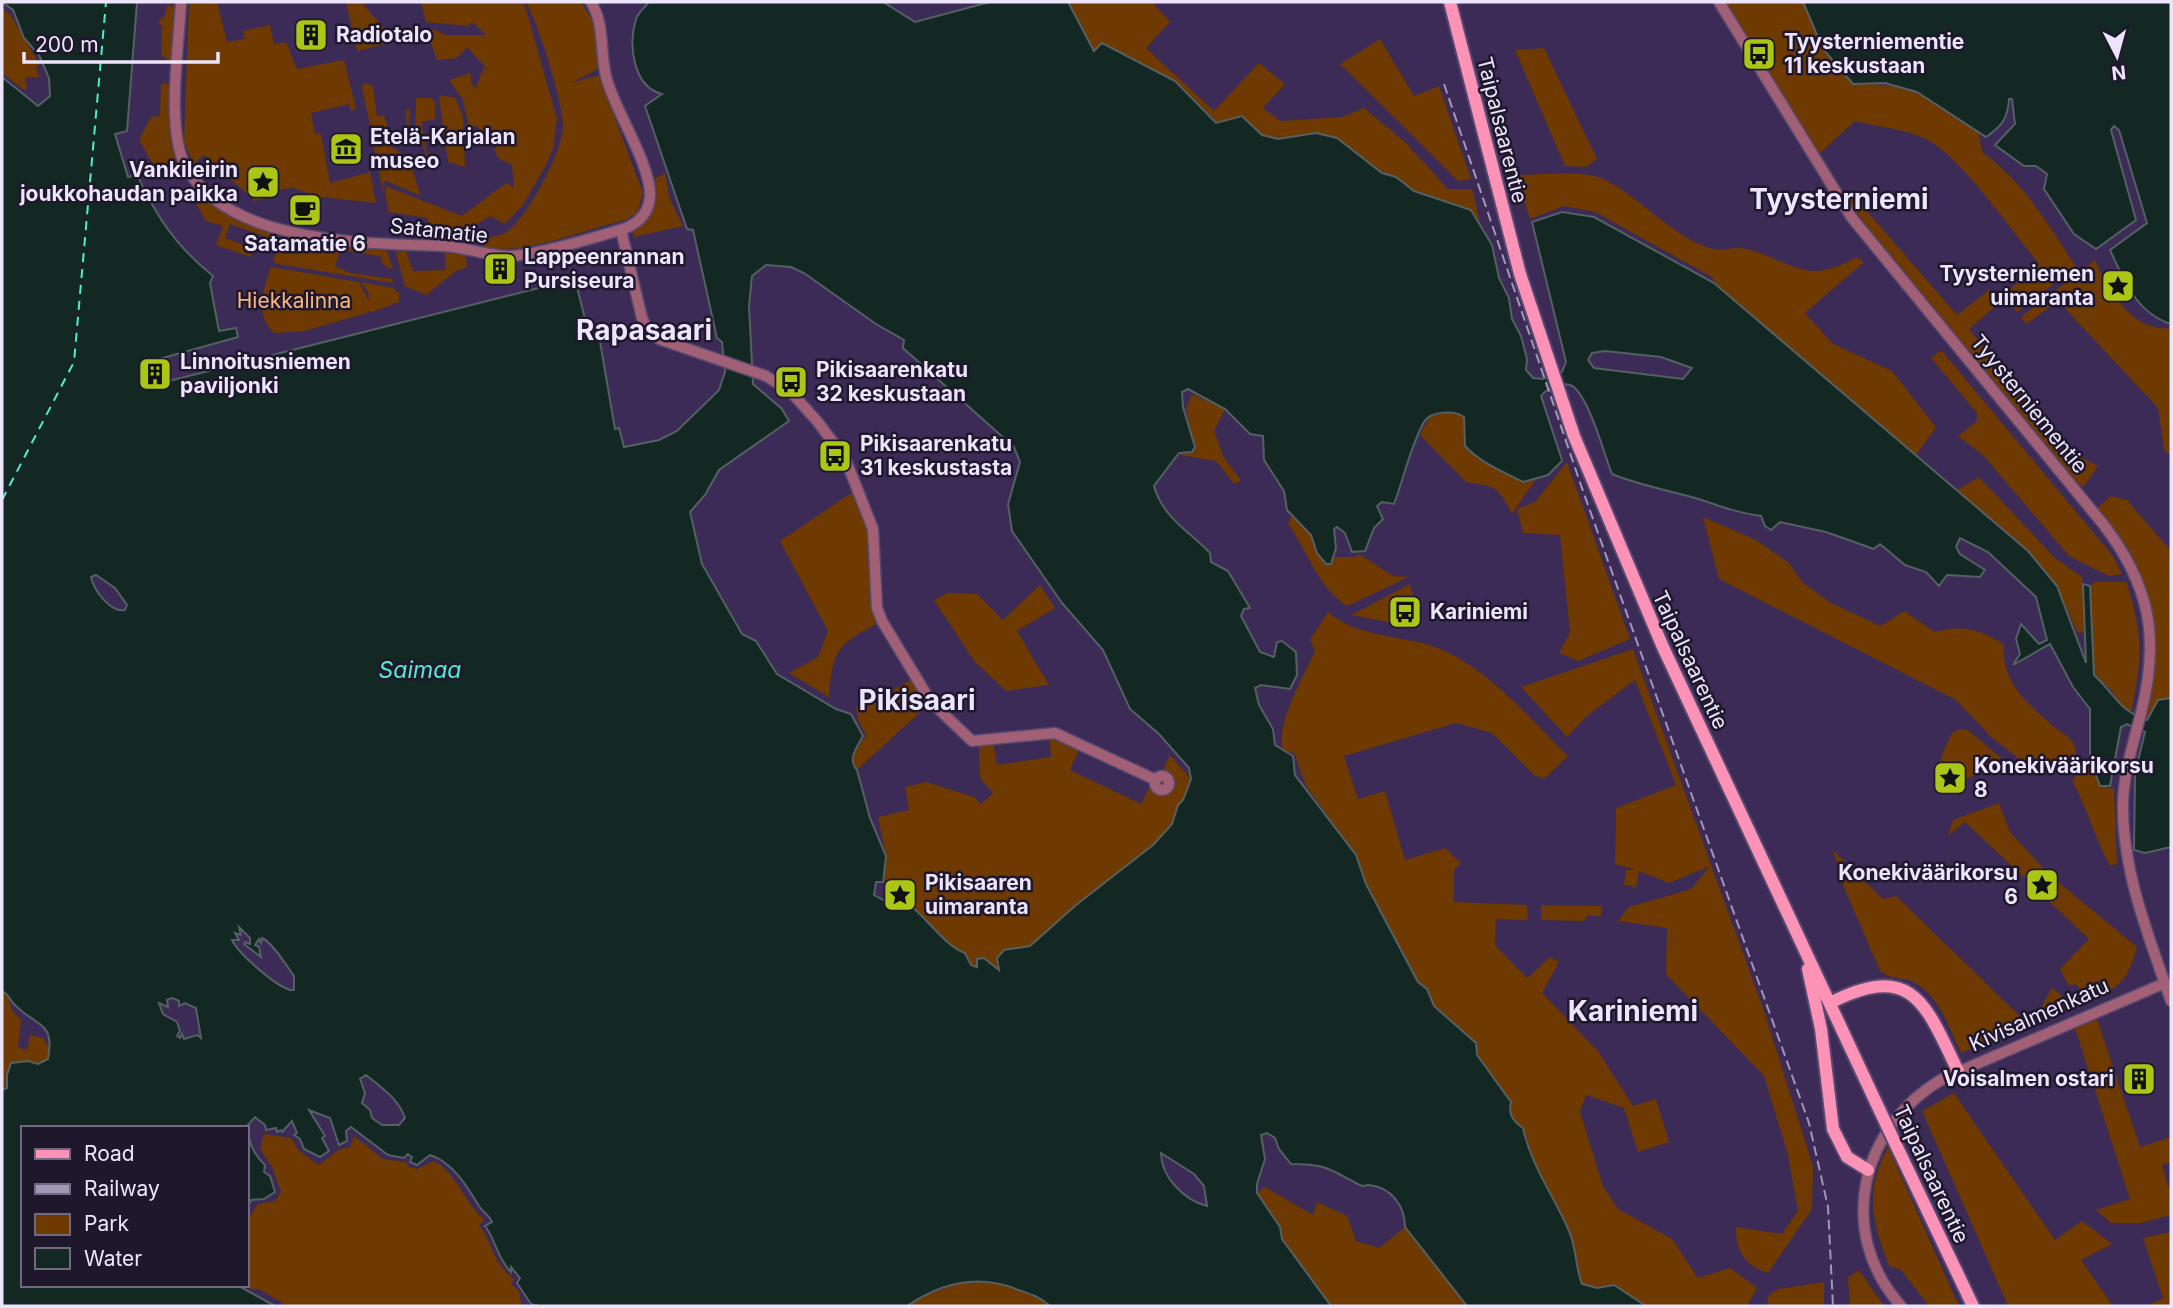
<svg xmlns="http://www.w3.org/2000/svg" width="2173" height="1308" font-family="Inter,sans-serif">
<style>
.green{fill:#6e3a01}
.water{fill:#132723;stroke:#546064;stroke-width:2;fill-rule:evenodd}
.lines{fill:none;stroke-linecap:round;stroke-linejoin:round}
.ferry{stroke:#53ead0;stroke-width:2;stroke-dasharray:9 7;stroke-linecap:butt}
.minor-casing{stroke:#574971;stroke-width:13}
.major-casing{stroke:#574971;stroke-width:16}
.minor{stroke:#a16075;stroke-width:10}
.major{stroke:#fc92b5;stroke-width:12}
.rail{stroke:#a297b7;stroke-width:2;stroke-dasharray:10 5;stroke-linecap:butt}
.major-bridge-casing{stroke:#574971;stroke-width:16;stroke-linecap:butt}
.major-bridge{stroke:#fc92b5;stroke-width:12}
.labels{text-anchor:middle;stroke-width:5;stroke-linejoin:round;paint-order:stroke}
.poi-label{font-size:21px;font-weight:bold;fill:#ece5fc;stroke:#1f182c;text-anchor:start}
.street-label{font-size:21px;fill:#ece5fc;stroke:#1f182c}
.park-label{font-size:21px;fill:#f4b582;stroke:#1f182c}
.water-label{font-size:23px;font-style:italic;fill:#53ead0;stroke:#1f182c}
.district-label{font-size:28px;font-weight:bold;fill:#ece5fc;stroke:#1f182c}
</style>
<rect width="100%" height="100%" fill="#3b2b56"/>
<path class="green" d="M189,2H217L227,42L245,39L243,31L270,25L274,44L286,42L297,69L344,60L356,109L351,111L349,104L311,113L315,134L321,133L330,183L370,172L376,203L321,197L293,188L282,189L272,197L255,201L204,155L193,165L184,141Z
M346,2H361L395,40L409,38L357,51Z
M421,2H524L557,119L553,149L547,163L523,205L505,224L490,216L471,228L474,237L471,242L445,236L427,225L428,218L388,212L385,186L462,216L506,183L514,188L512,165L499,159L494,150L499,142L484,147L478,126L469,127L463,100L449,80L470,73L472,85L476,88L484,67L490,72L467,47L457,58L437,60L427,32L432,29L446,35H486L472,22L468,26L426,22Z
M526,2H581L591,18L595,31L598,69L571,83L599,75L643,193L637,213L626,220C579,230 529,256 481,247L484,238C490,237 499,236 505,233C526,221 563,151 563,126C563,101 538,24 526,2Z
M1068,2H1152L1170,22L1146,48L1214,111L1259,63L1285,84L1263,108L1280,121L1342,117L1364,108L1405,142L1448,189H1472L1480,222L1471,210L1414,191L1396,177L1382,173L1337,138L1316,133L1278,139L1262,135L1242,116L1216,123L1175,81L1102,43L1094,52Z
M1725,2H1803L1823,49L1853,84C1910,82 1935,100 1979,134L1982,152C2024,182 2048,224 2076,267L2017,312L2003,295L2039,264C2012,231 1967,166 1933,143C1911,129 1880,128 1855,121L1818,155L1774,85L1759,52L1748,41Z
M167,5L177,7L174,60L169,61L161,55L162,27L158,21L165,15Z
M2,8L11,16L40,65L36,66L39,77H26L25,82L28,87L24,90L2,73Z
M1380,39L1414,96L1439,86L1471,179L1458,181L1340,64Z
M1544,48L1597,159L1586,167L1565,166L1515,50Z
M365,83L373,86L377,116L384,115L390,134L403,131L407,125L406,110L410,109L408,143L392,141L370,125L362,87Z
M161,84H173L172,137L183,170L166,179L161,178L139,140L151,117L160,116Z
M442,95L455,98L463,116L465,167L448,162L439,98Z
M416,98H431L435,102V119L421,122L429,164L420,137L415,139Z
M371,134L408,157L421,196L386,181L383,183L385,200Z
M665,173L669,197L683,226L634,237L633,231L653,206L652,180Z
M1515,175C1538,175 1580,170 1601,178C1637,193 1674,240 1714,249C1724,251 1736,246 1746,249C1795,261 1802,287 1857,257L1864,262L1805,313L1833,344L1892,371L1936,427L1916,455L1714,283L1712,277L1595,212L1564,206L1530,219Z
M195,184L272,229L270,245L264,244L266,237L230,224L225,238L252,248L251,257L216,245L223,226L206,221L187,188Z
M1853,195L1957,315L1989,290L1998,304L1969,329L2068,451L2098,466L2084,486H2080L1848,203Z
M286,234L384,249L388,253L393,270L382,264V257L341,249L335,266L351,273L393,279V283L277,264L273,260L281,237Z
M399,251H406L413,271L445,270V251L465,253L467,267L456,271L426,295L405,286L396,254Z
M2095,260C2109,291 2132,332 2171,328V456L2164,449L2158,408L2058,301L2026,324L2021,317Z
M271,267L359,282L370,303L368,292L361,282L393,288L399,293V302L369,313L370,309L367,313L304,331L275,333C254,317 263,289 271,267Z
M1941,350L2113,556L2122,574L2109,576L2069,556L1983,455L1958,436L1977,421V413L1931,358Z
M1192,394L1225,409L1214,431L1224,458L1241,480L1234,484L1216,461L1180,455L1194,447L1186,409Z
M1453,412L1464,417L1465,446C1481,464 1502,471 1523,482L1536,479L1512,514C1497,484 1495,487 1466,482L1420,435L1430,416Z
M1567,462L1630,639L1578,661L1559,653L1570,632L1560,535L1523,533L1517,509L1535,502Z
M1979,477L2055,558L2082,577L2086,633L2077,632L2057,586L2028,551L1957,490Z
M859,488L873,529L882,621C839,644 833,646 829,697L789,673L818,657L828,631L780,541Z
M2111,496L2127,500L2171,551V698L2158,700L2148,720L2143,718C2173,630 2146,580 2097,508Z
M1291,516L1311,535L1331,564L1334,557H1355L1359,554L1393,576L1409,577L1347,606C1316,585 1309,553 1288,524Z
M1703,517L1756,540L1789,563L1802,582L1831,603L1881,626L1904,611L1935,632C1961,624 1983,630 2004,645C2001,682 2027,703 2053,726C2059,731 2070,737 2074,744C2079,755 2073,765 2068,775L2035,771L1992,738L1956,700L1719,579Z
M2095,582H2126C2144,635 2142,659 2131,713H2127L2111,690L2094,675L2090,586Z
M1410,584L1414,599H1404L1397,603L1393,623L1351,615Z
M1040,585L1055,608L1017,631L1049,685L1006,691L974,661L934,600L947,593L977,594L1003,620Z
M1328,612C1360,641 1411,633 1449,653C1495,676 1531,720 1568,756L1544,779L1534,775L1492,733L1456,723L1344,756L1358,799L1385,791L1405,860L1445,848L1461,863L1454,870V902L1527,905L1528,920L1496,919L1495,945L1527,978L1550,957L1559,962L1542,993L1598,1051L1633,1106L1656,1099L1669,1142L1638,1152L1624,1108L1586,1095L1580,1112L1603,1186L1618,1209L1672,1239L1698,1278L1730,1268L1757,1288L1747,1306H1646L1614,1285L1597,1288L1582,1284C1575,1267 1577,1249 1569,1232C1554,1196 1531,1166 1523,1128C1513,1121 1508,1115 1511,1102L1477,1055L1476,1043L1434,1005L1427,990L1418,982L1366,884L1356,855L1306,786L1294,753L1283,750C1275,725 1304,676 1315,651L1310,640Z
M1633,649L1764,1011L1813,1166L1812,1209L1768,1273C1745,1266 1735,1250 1736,1227L1782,1234L1798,1211L1788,1155L1764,1076L1666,974L1667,928L1618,921L1629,907L1691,889L1710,866L1669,883L1639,871L1636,887L1624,885L1626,870H1636L1615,864L1616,808L1676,785L1635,680L1587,716L1567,737L1521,687Z
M915,677L931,702L857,770L851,758L866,735L858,720L856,708L865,707Z
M1960,729L1968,730L2001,758L1986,771L1942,789C1932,769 1944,751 1952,733Z
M1049,733L1081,745L1070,770L1141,804L1151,784L1161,789L1168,787L1169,781L1163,770L1170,755L1191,779L1183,800L1178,805L1172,824L1153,845L1076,905L1030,946L1011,948L1000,970L984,958L975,968L918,916L912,907L905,886L883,882L886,856L878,817L909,810L905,787L926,782L974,797L981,804L993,793L980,778L979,742L993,741L997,765L1051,757Z
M2090,759L2100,786L2114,789L2117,864L2110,866C2095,839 2088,809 2072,781Z
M1999,803L2010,832L2050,875L2137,947C2128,979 2122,986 2092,1000L2075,984L2069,986L2060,969L2089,939L1965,822L1948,836L1953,820Z
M1833,850L1883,899L1896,896L2021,1017L2040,1009L2052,988L2060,994L2066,1011L1961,1053C1948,1026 1939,994 1911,981C1900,977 1890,979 1880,971L1843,885Z
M1541,905L1602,906L1601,916H1588L1583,921L1541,920Z
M2,991L6,992L12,1010L21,1020L18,1047L27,1050L30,1035L43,1038L50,1049L48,1059L38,1064L28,1061L7,1075V1088L2,1090Z
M2097,1019L2140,1147L2171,1137V1162L2162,1165L2171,1195V1215L2141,1223H2111L2096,1210L2130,1199L2075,1028Z
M1954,1093L2055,1240L2082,1221L2112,1244L2081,1260L2113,1306H2008L1922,1111Z
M264,1134L291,1138L299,1151L319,1165L338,1150L350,1147L354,1136L383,1159L406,1162L409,1167L417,1169L434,1161C457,1172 468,1210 485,1219L479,1225C494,1245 492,1263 514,1279L511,1284L519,1291L522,1306H288L259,1289H253L246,1285L247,1221L258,1204L275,1201L281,1192L272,1167L260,1149Z
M1888,1147L1959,1306H1929L1901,1270L1889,1266C1872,1220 1864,1192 1888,1147Z
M1265,1187L1313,1215L1317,1202L1347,1216L1356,1241L1379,1248L1405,1227L1467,1306H1331L1282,1239L1280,1227L1257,1193Z
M2171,1232V1306H2147L2163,1298L2143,1238Z
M1859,1270L1882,1303L1885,1306H1850L1848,1277Z
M969,1280C996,1281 1030,1286 1050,1306H907L922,1296Z
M1824,1282V1306H1767L1768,1296L1778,1289Z"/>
<path class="water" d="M2,2H137L127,131L115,134L128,177L137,175C158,219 175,245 213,276L210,283L219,331L236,328L238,337L152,361L143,369L147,381L157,384L575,279L588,331L599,336L615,429L619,428L624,447L659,440L677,431L719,390L725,372L722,342L717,338L693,230L687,229L645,106L662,94C633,87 628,45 636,19C638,13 645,7 649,2H883L915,22L990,2H1068L1094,51L1102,43L1175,81L1216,123L1242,116L1262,135L1278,139L1316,133L1337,138L1382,173L1396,177L1414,191L1471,210L1492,245L1499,278L1509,298L1512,319L1521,336L1527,359L1526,370L1533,378L1543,379L1562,372L1566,362L1532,222L1562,212L1594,217L1714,283L2028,551L2057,586L2086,663L2083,584L2090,586L2094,675C2115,694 2119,711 2147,720L2158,700L2171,698V847L2145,853L2134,850L2135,773L2145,732L2127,724L2121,727L2110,786H2100L2090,759V709L2073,687L2050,644L2013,665L2020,654L2016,639L2021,624L2039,644L2047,640L2036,597L1988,552L1960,538L1956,547L1960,554L1985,570L1980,577L1947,575L1939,586L1926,572L1905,565L1880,544L1874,549L1826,532L1780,522L1771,530L1765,526L1761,516C1739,513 1722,507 1702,500C1672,491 1641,486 1612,474C1603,451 1591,404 1575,388C1566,379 1547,388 1541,396L1561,457L1562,461L1548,475L1523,482C1502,471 1482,464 1465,446L1464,417C1455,410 1430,411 1424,422C1410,447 1404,478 1394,504L1382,502L1377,506L1383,519L1374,528L1365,551L1352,552L1345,533L1337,527L1334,529L1336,548L1331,564H1326L1317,553L1311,535L1287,510L1284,491L1264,460L1263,436L1250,434L1225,409L1188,389L1182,392L1183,407L1195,447L1192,452L1179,453L1154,486C1163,518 1189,531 1210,553L1211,562L1228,571L1250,608L1244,609L1241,616L1260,652L1274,657L1277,642L1282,641L1296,652L1297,675L1290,689L1261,685L1255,688L1259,705L1273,729L1275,745L1293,756L1295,775L1356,855L1366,884L1418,982L1427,989L1434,1006L1476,1043L1477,1055L1511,1102C1508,1115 1513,1121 1523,1128C1531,1166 1554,1196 1569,1231C1577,1249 1575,1267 1582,1284L1597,1288L1614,1285L1646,1306H1467L1405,1227C1405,1206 1391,1187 1369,1185C1361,1185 1365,1188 1358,1184C1329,1169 1326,1164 1291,1164L1279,1149L1275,1138L1267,1133L1261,1135L1265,1159L1257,1184V1193L1280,1227L1282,1239L1331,1306H1050C1039,1296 1030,1294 1016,1289C978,1274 941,1283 907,1306H538L531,1304L517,1283L520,1278L511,1267V1272C497,1258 496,1240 485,1226L492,1222C488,1213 484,1214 479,1206C468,1188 453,1162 430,1155L417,1165L410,1162L412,1157L408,1154L404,1158L388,1155L351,1127L346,1131L347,1141L339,1145L330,1118L309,1110L325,1136L322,1138L329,1151L320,1157L304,1149L300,1139L294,1135L297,1133L292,1121L282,1132L281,1130L277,1132L276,1128L266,1130L265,1125L255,1117L245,1128H23V1285H237L275,1306H2V1090L7,1088V1075L11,1063L28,1061L38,1064L48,1059C55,1022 38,1027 17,1007C10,1002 10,995 2,991V77L38,106L50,96L49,78L39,55L24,38L13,10ZM766,265L791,267L804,273L876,324L904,340L903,348L1014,447L1020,462L1008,504L1012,531L1062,603L1103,650L1130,709L1159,734L1189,768L1191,779L1183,800L1178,805L1172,824L1153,845L1076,905L1030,946L1004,950L997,958L999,970L984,958L977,959V967L971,965L965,953C941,946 914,897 893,897L892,905L874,895L876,882H883L886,856L870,818L857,770C847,759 857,748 863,736L851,714L836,709L777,674L756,641L742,634L702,564L690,512L705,495L719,470L789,421L782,409L753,384L749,306L752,276ZM1605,351L1661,357L1692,368L1683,379L1594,368L1588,360L1592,353ZM96,575L115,588L127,605L125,610C111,613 94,591 91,577ZM239,927L250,938V944L245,942L244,944L261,957L259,947L255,945L259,939L261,943L262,938C272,942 286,965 294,976V990C281,992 238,953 232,940H239L235,933L241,935ZM172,998L179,1001V1006L185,1003L196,1008L201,1038L197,1035L184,1039L182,1034L180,1038L177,1036L180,1031L177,1022L163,1014L159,1003L168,1007L167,1000ZM366,1075C382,1088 398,1098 405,1118L399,1125H382L372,1118L370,1110L362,1103L365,1093L360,1079ZM1161,1153L1194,1174L1204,1186L1207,1206C1184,1200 1161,1177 1161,1153Z
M1803,2H2171V324C2136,313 2124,280 2110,250L2147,223L2119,130L2114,126L2111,130L2136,220L2096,249L2074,234L2044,189L2047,174L2036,166H2024L1995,145L2015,124L2012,99H2009C2008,118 2002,126 1986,137L1917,92L1885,83L1853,84L1823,49Z
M247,1130C250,1143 253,1154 265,1165L264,1172L270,1176L275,1192L264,1199L251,1200L247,1209Z"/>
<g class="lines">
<path class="ferry" d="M2,500L74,362L106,2"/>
<defs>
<path id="minor" d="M181,2C179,45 166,128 185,165C227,245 368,243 444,246C467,247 488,257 512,256C544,253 594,238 626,228C640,222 649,212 650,196C651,165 616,112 607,80C599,53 606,27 591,2
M1719,2L1852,218L2103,524C2150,585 2160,638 2141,713C2133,745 2122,777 2123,811C2124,876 2150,940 2171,1001
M621,230L642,318L649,333L659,339L766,376L790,391L817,421L845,458L873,529L877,608L882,621L931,702L972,741L1055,733L1156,780
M1155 783a7 7 0 1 1 14 0a7 7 0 1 1-14 0Z
M1901,1306C1834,1231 1861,1124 1946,1077L2165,983"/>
<path id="major" d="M1450,2L1520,274L1574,436L1662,645L1880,1111
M1808,969L1821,1029L1833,1129L1847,1157L1868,1170
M1830,1003C1914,960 1926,1006 1958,1071
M1897,1147L1973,1306"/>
</defs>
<use href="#minor" class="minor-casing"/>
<use href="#major" class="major-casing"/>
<use href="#minor" class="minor"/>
<use href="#major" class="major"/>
<path class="rail" d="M1444,84L1583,491L1809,1123L1828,1207L1833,1306"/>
<defs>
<path id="major-bridge" d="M1880,1111L1897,1147"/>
</defs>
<use href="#major-bridge" class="major-bridge-casing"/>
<use href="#major-bridge" class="major-bridge"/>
</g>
<defs>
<symbol id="building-square" viewBox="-11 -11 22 22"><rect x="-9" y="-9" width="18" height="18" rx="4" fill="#abc615" stroke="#1f182c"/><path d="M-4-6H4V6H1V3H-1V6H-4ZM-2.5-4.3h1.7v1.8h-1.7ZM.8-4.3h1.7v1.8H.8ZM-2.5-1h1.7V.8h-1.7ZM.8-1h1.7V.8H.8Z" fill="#111"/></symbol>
<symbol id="bus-square" viewBox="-11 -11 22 22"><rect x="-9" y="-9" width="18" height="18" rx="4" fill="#abc615" stroke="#1f182c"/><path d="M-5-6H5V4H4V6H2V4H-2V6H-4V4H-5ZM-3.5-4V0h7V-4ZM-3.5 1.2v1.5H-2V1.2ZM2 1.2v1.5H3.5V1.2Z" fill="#111"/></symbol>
<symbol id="museum-square" viewBox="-11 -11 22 22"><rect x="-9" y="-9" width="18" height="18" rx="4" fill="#abc615" stroke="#1f182c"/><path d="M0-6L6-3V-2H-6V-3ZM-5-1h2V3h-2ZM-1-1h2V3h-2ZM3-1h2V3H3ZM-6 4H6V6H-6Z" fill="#111"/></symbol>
<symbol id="sight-square" viewBox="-11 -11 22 22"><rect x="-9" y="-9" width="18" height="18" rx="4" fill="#abc615" stroke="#1f182c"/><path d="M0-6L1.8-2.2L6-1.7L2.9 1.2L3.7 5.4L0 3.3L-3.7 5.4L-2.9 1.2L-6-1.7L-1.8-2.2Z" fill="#111"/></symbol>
<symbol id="cafe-square" viewBox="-11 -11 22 22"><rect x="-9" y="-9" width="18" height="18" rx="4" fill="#abc615" stroke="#1f182c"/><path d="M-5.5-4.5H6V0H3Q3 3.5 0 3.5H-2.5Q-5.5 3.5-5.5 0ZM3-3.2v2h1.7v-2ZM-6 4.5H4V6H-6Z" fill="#111"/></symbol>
</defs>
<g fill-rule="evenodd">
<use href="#building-square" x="292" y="16" width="38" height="38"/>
<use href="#bus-square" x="1740" y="35" width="38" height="38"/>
<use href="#museum-square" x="327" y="130" width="38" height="38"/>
<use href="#sight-square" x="244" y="163" width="38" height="38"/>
<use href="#cafe-square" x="286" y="191" width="38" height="38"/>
<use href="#building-square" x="481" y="250" width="38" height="38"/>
<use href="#sight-square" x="2099" y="267" width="38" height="38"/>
<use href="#building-square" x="136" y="355" width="38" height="38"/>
<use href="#bus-square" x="772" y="363" width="38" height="38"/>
<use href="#bus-square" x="816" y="437" width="38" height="38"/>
<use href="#bus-square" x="1386" y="593" width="38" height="38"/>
<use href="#sight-square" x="1931" y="759" width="38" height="38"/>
<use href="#sight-square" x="2023" y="866" width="38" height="38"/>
<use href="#sight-square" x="881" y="876" width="38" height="38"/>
<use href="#building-square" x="2120" y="1060" width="38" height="38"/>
</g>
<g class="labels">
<g class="poi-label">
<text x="336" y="42">Radiotalo</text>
<text x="1784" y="49">Tyysterniementie<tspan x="1784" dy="24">11 keskustaan</tspan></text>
<text x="370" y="144">Etelä-Karjalan<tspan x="370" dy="24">museo</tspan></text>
<text x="238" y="177" text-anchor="end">Vankileirin<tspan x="238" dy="24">joukkohaudan paikka</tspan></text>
<text x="305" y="251" text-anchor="middle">Satamatie 6</text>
<text x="524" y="264">Lappeenrannan<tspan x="524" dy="24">Pursiseura</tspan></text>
<text x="2094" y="281" text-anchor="end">Tyysterniemen<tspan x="2094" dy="24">uimaranta</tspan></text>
<text x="180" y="369">Linnoitusniemen<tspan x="180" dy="24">paviljonki</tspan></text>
<text x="816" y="377">Pikisaarenkatu<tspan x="816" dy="24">32 keskustaan</tspan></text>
<text x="860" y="451">Pikisaarenkatu<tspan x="860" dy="24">31 keskustasta</tspan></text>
<text x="1430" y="619">Kariniemi</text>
<text x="1974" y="773">Konekiväärikorsu<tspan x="1974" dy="24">8</tspan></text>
<text x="2018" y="880" text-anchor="end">Konekiväärikorsu<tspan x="2018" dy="24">6</tspan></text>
<text x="925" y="890">Pikisaaren<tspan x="925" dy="24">uimaranta</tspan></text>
<text x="2114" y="1086" text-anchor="end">Voisalmen ostari</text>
</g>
<g class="street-label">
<text transform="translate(1502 130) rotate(76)" y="7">Taipalsaarentie</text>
<text transform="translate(439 231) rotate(6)" y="7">Satamatie</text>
<text transform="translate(2029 404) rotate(51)" y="7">Tyysterniementie</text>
<text transform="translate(1690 660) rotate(65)" y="7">Taipalsaarentie</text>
<text transform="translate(2039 1015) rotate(-24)" y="7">Kivisalmenkatu</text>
<text transform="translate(1931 1174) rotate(65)" y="7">Taipalsaarentie</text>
</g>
<g class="park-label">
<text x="294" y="308">Hiekkalinna</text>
</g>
<g class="water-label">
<text x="420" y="678">Saimaa</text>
</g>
<g class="district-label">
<text x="1839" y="209">Tyysterniemi</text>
<text x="644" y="340">Rapasaari</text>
<text x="917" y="710">Pikisaari</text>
<text x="1633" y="1021">Kariniemi</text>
</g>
</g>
<rect width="2173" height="1308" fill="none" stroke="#ece5fc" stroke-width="7"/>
<rect x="21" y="1126" width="228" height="161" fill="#1f182c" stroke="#716a7f" stroke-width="2"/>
<rect x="35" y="1149" width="35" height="10" fill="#fc92b5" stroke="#716a7f" stroke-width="2"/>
<text x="84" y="1161" font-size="21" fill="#ece5fc">Road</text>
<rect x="35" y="1184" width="35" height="10" fill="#a297b7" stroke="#716a7f" stroke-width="2"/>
<text x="84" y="1196" font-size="21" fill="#ece5fc">Railway</text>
<rect x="35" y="1214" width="35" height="21" fill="#6e3a01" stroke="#716a7f" stroke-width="2"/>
<text x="84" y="1231" font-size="21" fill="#ece5fc">Park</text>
<rect x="35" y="1248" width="35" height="21" fill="#132723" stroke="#716a7f" stroke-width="2"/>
<text x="84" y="1266" font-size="21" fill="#ece5fc">Water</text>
<g transform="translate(2117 56) rotate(174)" stroke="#1f182c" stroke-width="5" paint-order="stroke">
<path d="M0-5L12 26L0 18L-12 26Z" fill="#ece5fc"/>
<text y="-10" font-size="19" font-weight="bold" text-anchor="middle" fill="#ece5fc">N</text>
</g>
<path d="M24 52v10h194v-10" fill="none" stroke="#ece5fc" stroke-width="3.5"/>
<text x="35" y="52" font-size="21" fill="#ece5fc" stroke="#1f182c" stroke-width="5" paint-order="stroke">200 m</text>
</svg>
